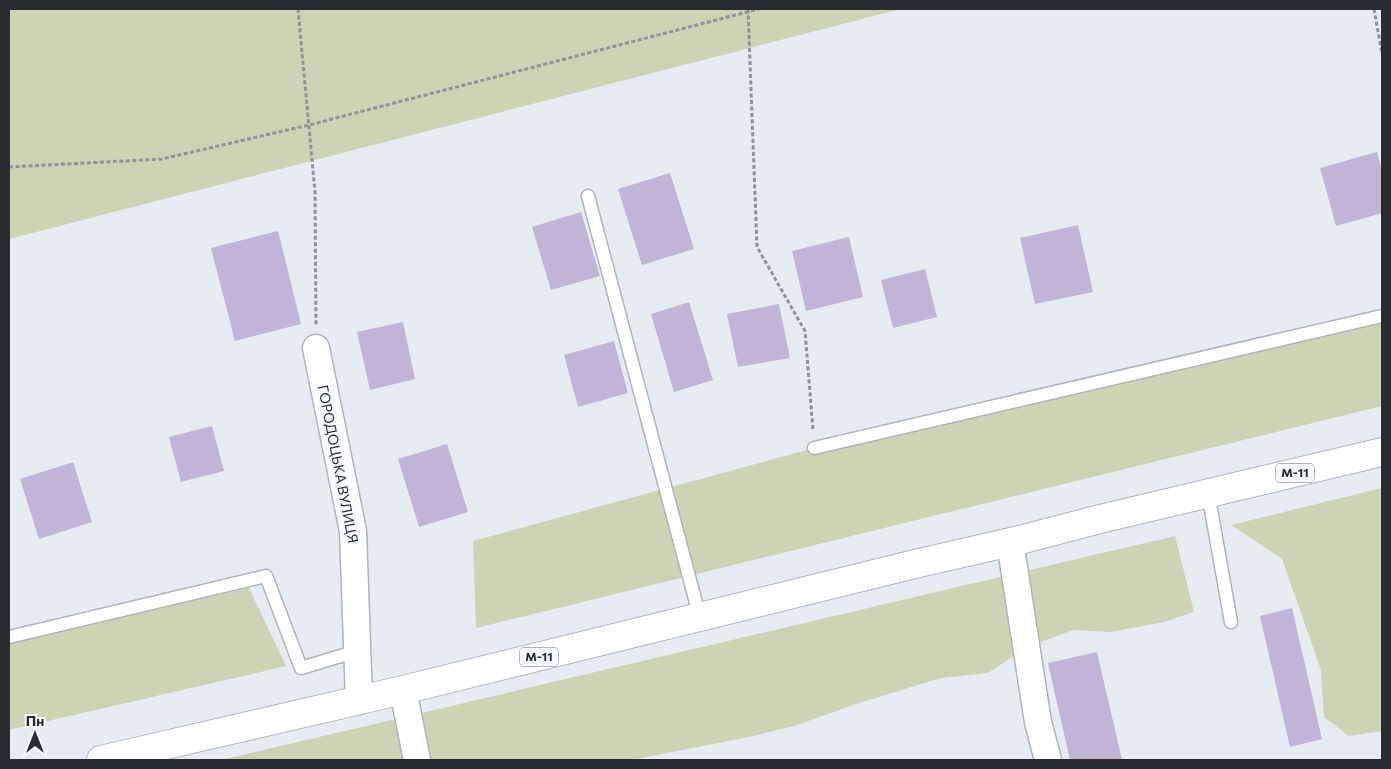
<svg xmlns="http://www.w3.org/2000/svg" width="1391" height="769" font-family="Commissioner,sans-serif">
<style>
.green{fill:#cdd3b4}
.building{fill:#c0b5d7}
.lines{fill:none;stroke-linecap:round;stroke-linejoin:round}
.service-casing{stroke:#aeb4b9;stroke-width:15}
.minor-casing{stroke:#aeb4b9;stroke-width:29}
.trunk-casing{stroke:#aeb4b9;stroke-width:30}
.path{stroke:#8d9296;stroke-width:3;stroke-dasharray:4 2.5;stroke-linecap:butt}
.service{stroke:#fff;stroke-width:12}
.minor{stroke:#fff;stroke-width:26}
.trunk{stroke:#fff;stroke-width:28}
.labels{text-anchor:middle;stroke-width:4.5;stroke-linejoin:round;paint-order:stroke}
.shield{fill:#f5f9fe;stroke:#666a6c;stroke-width:1}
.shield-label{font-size:12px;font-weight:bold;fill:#292c2e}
.street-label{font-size:14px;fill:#292c2e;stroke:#f5f9fe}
</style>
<rect width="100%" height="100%" fill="#e6ecf2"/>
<path class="green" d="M9,9H901L9,239Z
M1382,316V406L476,628L473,541L814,448Z
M1382,488V588L1381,589L1382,595V731L1349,736L1324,717L1321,670L1282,559L1231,525Z
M1175,536L1194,612L1164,622L1111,632L1074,630L1029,646L988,673L941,678L859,703L794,726L749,737L631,760H221Z
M249,588L286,666L9,730V643Z"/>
<path class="building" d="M1377,152L1382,171V213L1336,226L1320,168Z
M670,173L694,249L642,265L618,189Z
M581,212L600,276L551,290L532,227Z
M1078,225L1093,292L1035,304L1020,238Z
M278,231L301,324L235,341L211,248Z
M849,237L863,297L806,311L792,251Z
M925,269L937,317L893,328L881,280Z
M689,302L713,380L674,392L651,314Z
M779,304L790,358L738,367L727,314Z
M403,322L415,379L370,390L357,332Z
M614,341L628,393L578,407L564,355Z
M212,426L224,471L181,482L169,437Z
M447,444L468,512L419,527L398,459Z
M73,462L92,522L39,539L20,479Z
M1292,608L1322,739L1290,747L1260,616Z
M1097,652L1122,760H1070L1048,663Z"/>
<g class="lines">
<defs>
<path id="service" d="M588,196L700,618
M814,448L1382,316
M1208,493L1231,622
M9,637L266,576L301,668L357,651"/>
<path id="minor" d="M316,348L353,531L359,701
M1010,542L1038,722L1048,760
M403,690L417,760"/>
<path id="trunk" d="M101,760L403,690L919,563L1020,540L1100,519L1382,452"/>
</defs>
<use href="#service" class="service-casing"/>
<use href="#minor" class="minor-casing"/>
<use href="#trunk" class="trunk-casing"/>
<path class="path" d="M298,9L315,192L316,325
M748,9L757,247L805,331L813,430
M1374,9L1382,54
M9,167L162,159L309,125L759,9"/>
<use href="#service" class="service"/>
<use href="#minor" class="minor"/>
<use href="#trunk" class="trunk"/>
</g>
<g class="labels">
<g class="shield">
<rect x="1276" y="463.5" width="38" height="19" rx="4"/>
<rect x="520" y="647.5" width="38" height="19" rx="4"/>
</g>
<g class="shield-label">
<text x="1295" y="477">М-11</text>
<text x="539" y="661">М-11</text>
</g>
<g class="street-label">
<text transform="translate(338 464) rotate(79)" y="5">ГОРОДОЦЬКА ВУЛИЦЯ</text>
</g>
</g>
<rect width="1391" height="769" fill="none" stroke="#292c2e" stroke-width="20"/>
<g transform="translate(35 734)" stroke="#f5f9fe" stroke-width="4" paint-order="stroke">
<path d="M0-4L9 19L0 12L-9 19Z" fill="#292c2e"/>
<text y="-8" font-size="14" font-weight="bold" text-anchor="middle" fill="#292c2e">Пн</text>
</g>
</svg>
